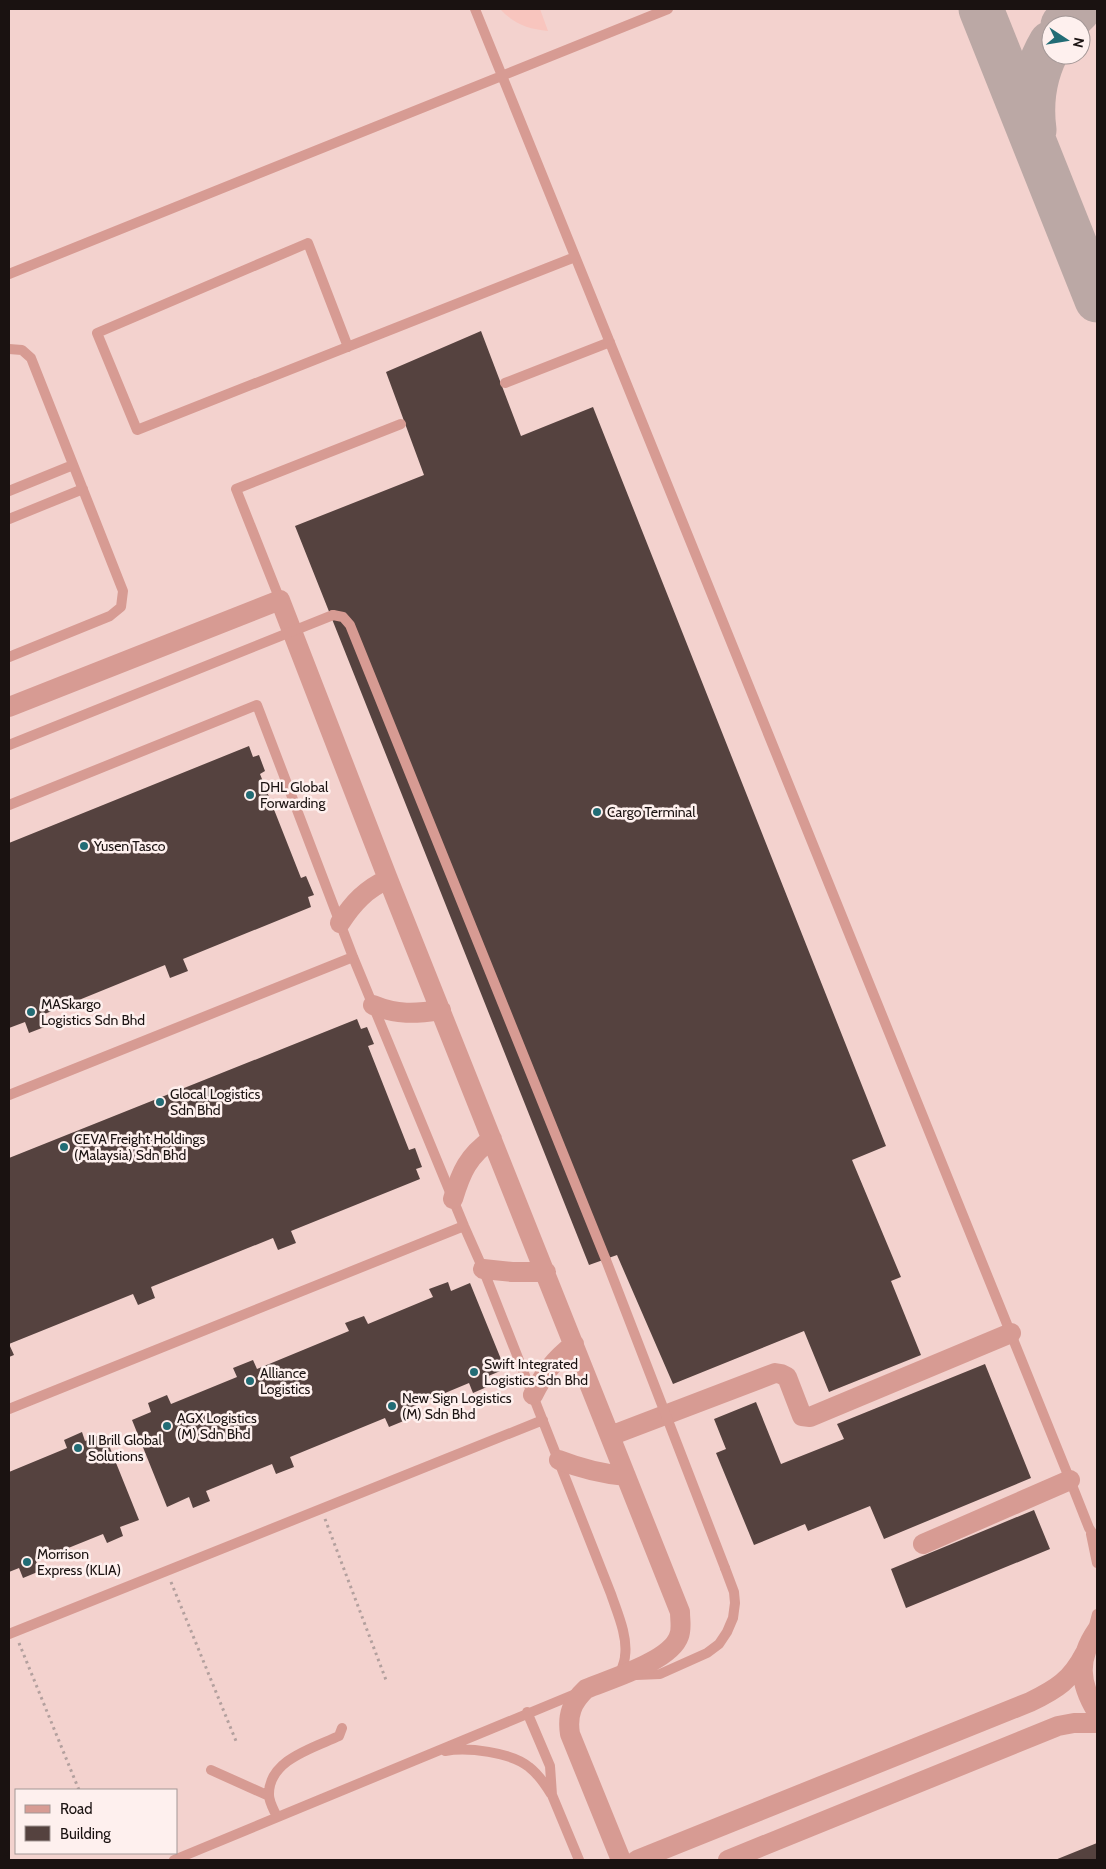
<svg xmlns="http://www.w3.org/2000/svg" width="1106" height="1869" font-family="Cabin,sans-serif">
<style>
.built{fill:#f3d2ce;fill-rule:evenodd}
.green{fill:#f8c5be}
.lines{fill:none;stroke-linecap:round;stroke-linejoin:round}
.taxiway{stroke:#bba8a5;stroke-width:45}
.building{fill:#55423f}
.path{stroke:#b3a09e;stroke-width:3;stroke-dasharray:2.5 4;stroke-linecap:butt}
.lane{stroke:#d79b93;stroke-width:10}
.street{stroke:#d79b93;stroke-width:20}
.lane-bridge{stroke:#d79b93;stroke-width:10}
.poi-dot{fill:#226c75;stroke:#fef0ee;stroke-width:2}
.labels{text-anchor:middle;stroke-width:5;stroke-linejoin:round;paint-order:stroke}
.poi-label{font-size:14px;fill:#1a1211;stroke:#fef0ee;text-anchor:start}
</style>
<rect width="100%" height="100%" fill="#f8e0dd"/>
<path class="built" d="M9,9H1097V1860H9ZM1051,25H1081V55H1051ZM16,1790H176V1853H16Z"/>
<path class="green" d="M500,9H540L548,31C528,29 514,24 500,9Z"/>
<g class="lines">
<path class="taxiway" d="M981,9L1097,300
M1063,25L1079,9
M1034,130C1030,99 1035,70 1051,43"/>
</g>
<path class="building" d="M481,331L521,436L593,407L886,1146L852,1160L901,1277L891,1281L921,1355L829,1392L804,1331L673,1384L617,1255L589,1265L295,526L424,475L386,372Z
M249,746L253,757L259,755L265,771L260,774L301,878L306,876L314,895L308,897L311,907L183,959L188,971L170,978L165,965L42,1015L47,1026L29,1033L25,1022L9,1028V843Z
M357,1019L361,1029L367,1027L374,1044L368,1046L409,1150L415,1148L422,1167L416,1169L420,1179L291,1231L296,1243L278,1250L273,1238L151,1287L155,1298L138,1305L133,1294L9,1344L14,1355L9,1357V1158Z
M448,1282L451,1291L470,1283L505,1369L486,1377L489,1386L473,1393L469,1383L402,1411L406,1420L389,1427L385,1418L290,1457L294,1467L276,1474L272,1464L206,1491L210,1501L193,1508L189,1497L167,1507L132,1420L151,1412L148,1403L167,1395L171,1404L237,1377L233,1368L253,1360L257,1369L349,1331L345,1323L364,1316L368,1324L433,1297L429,1289Z
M985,1364L1031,1478L884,1539L870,1506L808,1531L805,1524L754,1545L716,1453L726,1449L714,1419L756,1402L781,1464L844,1439L837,1424Z
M82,1432L85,1441L104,1433L139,1520L120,1527L123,1536L107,1543L103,1534L36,1561L40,1571L23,1578L19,1568L9,1572V1472L67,1448L64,1440Z
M1034,1510L1050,1549L906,1608L891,1569Z
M1097,1843V1860H1055Z"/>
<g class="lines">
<path class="path" d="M325,1519L386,1680
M171,1582L236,1741
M19,1643L79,1790"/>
<path class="lane" d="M475,9L1070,1480L1089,1528L1097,1540
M9,274L668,9
M348,347L308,243L97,333L137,430L575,257
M9,349L22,350L31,358L123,591L121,607L110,616L9,657
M505,383L610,342
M9,491L73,465
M9,519L83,489
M280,600L236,489L401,424
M333,615L343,617L350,625L606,1260
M9,805L257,705L353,957L464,1226L483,1269L611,1594C617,1612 628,1636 625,1656C625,1662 621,1669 620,1675
M9,1095L353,957
M9,1409L464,1226
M1091,1534L1097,1563
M1092,1633L1097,1614
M9,1634L543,1420
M636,1675L660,1674L707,1653L719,1644L727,1632L733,1618L735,1603L734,1592L725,1568
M527,1712L550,1766L552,1795L579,1860
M445,1751C467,1747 511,1752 529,1767C538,1774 545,1784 551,1794
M211,1770L269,1796
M277,1817C274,1810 269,1802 269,1795C268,1760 313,1748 339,1736L342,1728
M174,1860L580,1692"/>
<path class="street" d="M9,707L280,600L388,879L680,1612C680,1620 682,1629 679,1636C671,1661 610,1679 586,1689C572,1702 567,1715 570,1734L621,1860
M340,923C353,903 366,889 388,879
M373,1005C397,1015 415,1014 441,1010
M453,1199C461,1172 468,1156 492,1139
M483,1269L512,1272H546
M533,1395C545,1372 554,1360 574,1344
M610,1436L775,1373L781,1374L787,1377L802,1416L810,1417L1011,1333
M559,1460C582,1469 602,1474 626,1476
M923,1544L1070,1480
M1097,1630C1077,1659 1079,1683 1097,1712
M637,1860L1030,1702C1057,1689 1071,1680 1085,1653
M728,1860L1058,1726L1074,1723H1097"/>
<path class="lane-bridge" d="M9,745L333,615
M606,1260L725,1568"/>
</g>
<g class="poi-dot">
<circle cx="250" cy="795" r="5"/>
<circle cx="597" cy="812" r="5"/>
<circle cx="84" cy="846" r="5"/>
<circle cx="31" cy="1012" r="5"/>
<circle cx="160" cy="1102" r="5"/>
<circle cx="64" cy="1147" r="5"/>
<circle cx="474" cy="1372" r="5"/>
<circle cx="250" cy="1381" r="5"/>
<circle cx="392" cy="1406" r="5"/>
<circle cx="167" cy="1426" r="5"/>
<circle cx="78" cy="1448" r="5"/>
<circle cx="27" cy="1562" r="5"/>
</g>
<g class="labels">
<g class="poi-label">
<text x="260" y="792">DHL Global<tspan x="260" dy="16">Forwarding</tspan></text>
<text x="607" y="817">Cargo Terminal</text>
<text x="94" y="851">Yusen Tasco</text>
<text x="41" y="1009">MASkargo<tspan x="41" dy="16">Logistics Sdn Bhd</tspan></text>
<text x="170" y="1099">Glocal Logistics<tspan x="170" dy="16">Sdn Bhd</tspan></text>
<text x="74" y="1144">CEVA Freight Holdings<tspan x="74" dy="16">(Malaysia) Sdn Bhd</tspan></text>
<text x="484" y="1369">Swift Integrated<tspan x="484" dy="16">Logistics Sdn Bhd</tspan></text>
<text x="260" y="1378">Alliance<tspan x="260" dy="16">Logistics</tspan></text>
<text x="402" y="1403">New Sign Logistics<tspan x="402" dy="16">(M) Sdn Bhd</tspan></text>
<text x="177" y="1423">AGX Logistics<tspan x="177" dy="16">(M) Sdn Bhd</tspan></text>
<text x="88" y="1445">II Brill Global<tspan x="88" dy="16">Solutions</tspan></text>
<text x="37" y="1559">Morrison<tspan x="37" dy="16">Express (KLIA)</tspan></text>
</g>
</g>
<rect width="1106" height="1869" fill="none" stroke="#1a1211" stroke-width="20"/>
<rect x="15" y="1789" width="162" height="65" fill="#fef0ee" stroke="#a39796"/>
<rect x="25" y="1805" width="25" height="8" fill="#d79b93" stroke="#a39796"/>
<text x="60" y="1814" font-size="15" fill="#1a1211">Road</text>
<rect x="25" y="1826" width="25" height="15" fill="#55423f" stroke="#a39796"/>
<text x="60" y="1839" font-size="15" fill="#1a1211">Building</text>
<g transform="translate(1066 40) rotate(102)"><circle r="24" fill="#fef0ee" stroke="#a39796"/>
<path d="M0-4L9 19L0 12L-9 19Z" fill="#226c75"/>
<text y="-8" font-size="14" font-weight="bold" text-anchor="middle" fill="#1a1211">N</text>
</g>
</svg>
